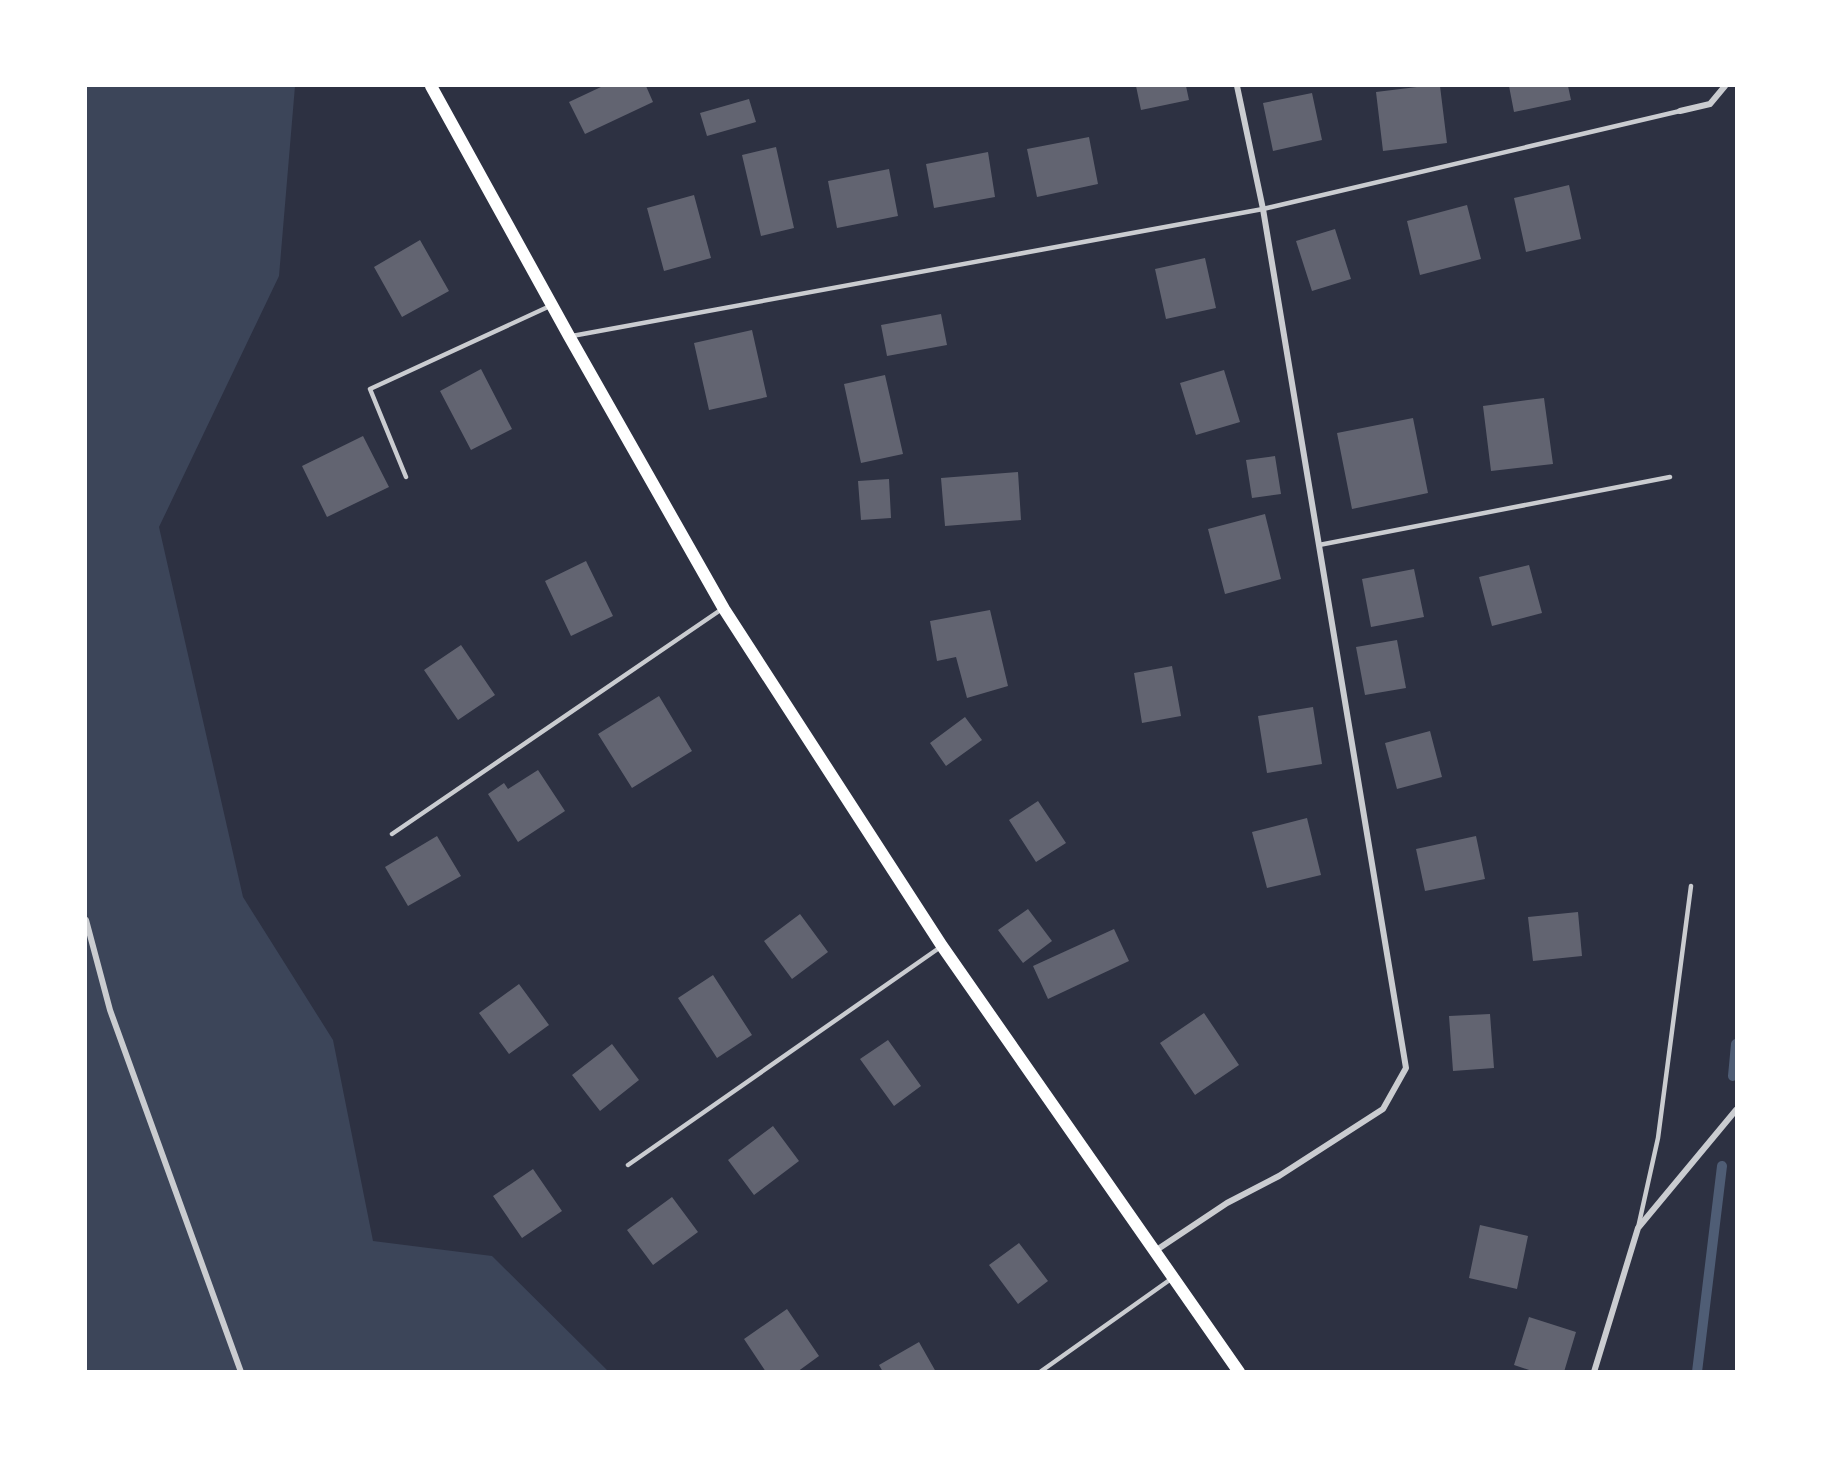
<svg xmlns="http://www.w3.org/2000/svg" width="1822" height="1457" font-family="Raleway,sans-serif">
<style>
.green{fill:#3c4559}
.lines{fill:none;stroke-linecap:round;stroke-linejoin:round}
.stream{stroke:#4f5d75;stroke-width:10}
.building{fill:#626471}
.service{stroke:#caccd0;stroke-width:4.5}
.minor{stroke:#caccd0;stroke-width:6}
.secondary{stroke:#fff;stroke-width:12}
</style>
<rect width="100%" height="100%" fill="#2d3142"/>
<path class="green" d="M86,86H295L279,276L159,527L243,897L333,1040L373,1241L492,1256L608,1371H86Z"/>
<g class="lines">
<path class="stream" d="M1733,1076L1736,1044
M1697,1372L1722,1166"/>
</g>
<path class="building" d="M603,86H646L653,102L585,134L569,102Z
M1136,86H1186L1189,100L1141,110Z
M1425,86H1440L1447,143L1383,151L1376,92Z
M1509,86H1568L1571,100L1514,112Z
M1312,93L1322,140L1273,151L1263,103Z
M749,99L756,122L707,136L700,113Z
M1089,137L1098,184L1037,197L1027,149Z
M776,147L794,228L761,236L742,155Z
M988,152L995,197L934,208L926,164Z
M889,169L898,216L837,228L828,181Z
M1569,185L1581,239L1526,252L1514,198Z
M694,195L711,258L664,271L647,208Z
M1467,205L1481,259L1420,275L1407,221Z
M1335,229L1351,279L1312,291L1296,241Z
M420,240L449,291L402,317L374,267Z
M1205,258L1216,308L1166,319L1155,269Z
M941,314L947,345L887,356L881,325Z
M752,330L767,397L709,410L694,343Z
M481,369L512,429L471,450L440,391Z
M1224,370L1240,422L1196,435L1180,383Z
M885,375L903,454L861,463L844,384Z
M1544,398L1553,464L1491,471L1483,406Z
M1413,418L1428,493L1352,509L1337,433Z
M363,436L389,487L327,517L302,466Z
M1275,456L1281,494L1252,498L1246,460Z
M1018,472L1021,520L945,526L941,478Z
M889,479L891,518L861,520L858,481Z
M1265,514L1281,579L1225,594L1208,529Z
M586,561L613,616L571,636L545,581Z
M1529,565L1542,613L1492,626L1479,577Z
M1414,569L1424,617L1371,627L1362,579Z
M990,610L1008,686L967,698L956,657L937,661L930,621Z
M1397,640L1406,688L1365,695L1356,647Z
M461,645L495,695L458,720L424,670Z
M1172,666L1181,716L1142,723L1134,673Z
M659,696L692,751L632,788L598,734Z
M1313,707L1322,764L1267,773L1258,716Z
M965,717L982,740L946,766L930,743Z
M1430,731L1442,777L1397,789L1385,743Z
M538,770L565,811L518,842L488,794L504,783L508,789Z
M1038,801L1066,843L1036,862L1009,820Z
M1307,818L1321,875L1267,888L1252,832Z
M437,836L461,876L408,906L385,867Z
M1476,836L1485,879L1425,891L1416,849Z
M1028,909L1052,941L1023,963L998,930Z
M1578,912L1582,956L1533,961L1528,917Z
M800,914L828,952L792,979L764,941Z
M1114,929L1129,961L1048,999L1033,966Z
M713,975L752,1035L717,1058L678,998Z
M519,984L549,1025L509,1054L479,1013Z
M1204,1013L1239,1065L1195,1095L1160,1043Z
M1490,1014L1494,1068L1453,1071L1449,1016Z
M888,1040L921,1086L894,1106L860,1059Z
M612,1044L639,1080L600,1111L572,1075Z
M773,1126L799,1161L754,1195L728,1160Z
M533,1169L562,1211L522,1238L493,1196Z
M672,1197L698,1232L653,1265L627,1230Z
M1480,1225L1528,1236L1517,1289L1469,1278Z
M1019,1243L1048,1281L1018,1304L989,1265Z
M787,1309L819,1356L797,1372H766L744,1339Z
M1529,1317L1576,1332L1564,1372H1535L1514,1365Z
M919,1342L936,1372H883L879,1365Z"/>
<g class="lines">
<path class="service" d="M572,336L1263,209L1680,111
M406,477L370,389L550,306
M1319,545L1670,477
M392,834L722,609
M628,1165L942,946
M1638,1228L1658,1138L1691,886
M1040,1372L1171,1279"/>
<path class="minor" d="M1680,111L1710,104L1725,86
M86,920L110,1010L241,1372
M1155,1251L1227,1203L1279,1176L1383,1109L1406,1068L1263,209L1237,86
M1594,1372L1638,1228L1736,1110"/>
<path class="secondary" d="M431,86L569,336L724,609L942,946L1239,1372"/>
</g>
<rect width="1822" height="1457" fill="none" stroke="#ffffff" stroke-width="174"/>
</svg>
